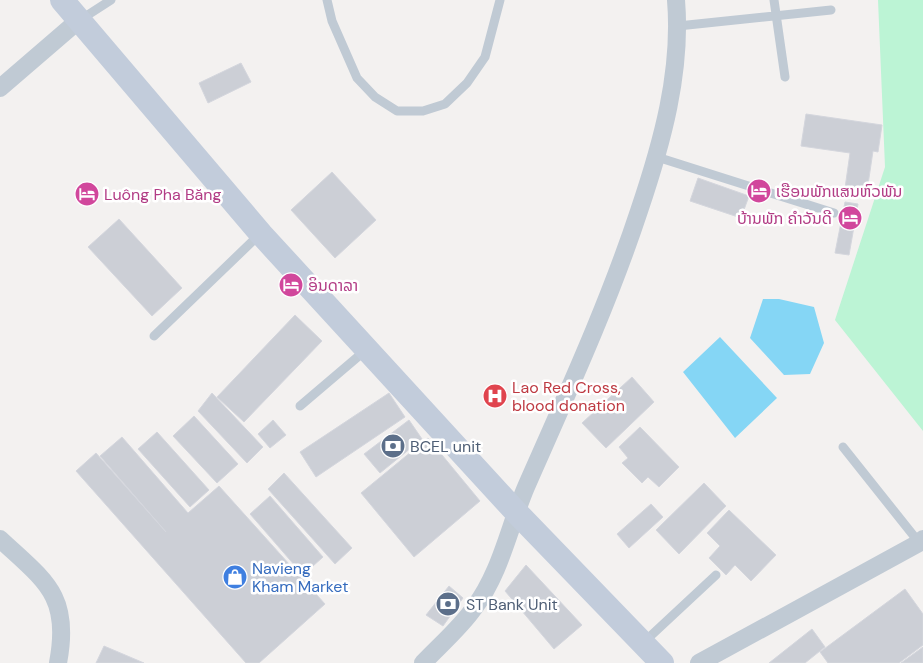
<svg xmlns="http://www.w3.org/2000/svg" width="923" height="663" font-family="'DM Sans','Noto Sans Lao',sans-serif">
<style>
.green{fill:#bcf4d5}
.water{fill:#85d6f5}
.building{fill:#cccfd6;stroke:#d4d6dd}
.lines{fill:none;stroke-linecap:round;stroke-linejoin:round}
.lane{stroke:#c0cad4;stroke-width:9}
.street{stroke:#c0cad4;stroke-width:18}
.secondary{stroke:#c2ccdb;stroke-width:24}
.labels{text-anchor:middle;stroke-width:5;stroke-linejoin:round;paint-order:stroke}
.hotel-label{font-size:16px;fill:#b23c85;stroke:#fff;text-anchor:start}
.health-label{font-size:16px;fill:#be3a42;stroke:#fff;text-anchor:start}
.service-label{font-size:16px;fill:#4e5e75;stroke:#fff;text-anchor:start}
.shop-label{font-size:16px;fill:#366cbe;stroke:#fff;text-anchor:start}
</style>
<rect width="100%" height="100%" fill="#f3f1f0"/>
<path class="green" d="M878,0H923V431L835,320L885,167Z"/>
<path class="water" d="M763,299H779L814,307L824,343L810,374L784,375L750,338Z
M720,337L777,398L735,438L683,372Z"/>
<path class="building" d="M241,63L251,82L208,103L199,83Z
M806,114L882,125L878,152L873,151L866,198L844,195L850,153L801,146Z
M332,172L376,220L335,258L291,210Z
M698,178L749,196L741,218L690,201Z
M845,202L858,204L849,255L835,253Z
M119,219L182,288L152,316L88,247Z
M295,315L322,341L244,422L217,397Z
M632,377L654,402L606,448L582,423Z
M212,393L263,447L247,463L198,411Z
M389,393L405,417L316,477L300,452Z
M194,416L238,464L217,483L173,436Z
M273,420L286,435L270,448L258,434Z
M409,420L422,439L380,473L364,454Z
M640,427L679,467L659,487L648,477L642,483L622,463L628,458L619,447Z
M157,432L209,490L190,507L138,449Z
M122,437L188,513L219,486L325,604L259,663H246L76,471L96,453L166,532L100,456Z
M428,438L480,501L414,557L361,493Z
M284,473L352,548L335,564L268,489Z
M704,483L726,506L679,554L656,530Z
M270,496L323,557L303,575L250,514Z
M651,504L663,517L629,548L617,534Z
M729,510L776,555L751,581L735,565L726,575L709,558L720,546L707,533Z
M526,565L582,625L554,649L505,591Z
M449,586L463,598L443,626L426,615Z
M905,589L923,614V645L899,663H828L820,652Z
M812,629L825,647L805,663H769Z
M104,646L144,663H96Z
M923,647V663H901Z"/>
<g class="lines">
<path class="lane" d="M327,0L332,21L357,78L375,97L397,111H423L445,104L467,83L485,57L500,0
M774,0L785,77
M80,20L111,0
M678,26L831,10
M657,157L834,213
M154,336L260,234
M300,406L367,349
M843,447L921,545
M643,643L716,575"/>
<path class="street" d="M0,88L79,20
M0,539C45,581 71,595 58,663
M423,663C439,646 461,627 474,608C501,572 509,527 526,487C566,396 608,305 639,211C662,143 682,72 676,0
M699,663L919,543L923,539"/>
<path class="secondary" d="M62,0L261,234L516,512L662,663"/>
</g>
<defs>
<symbol id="hotel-disc" viewBox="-11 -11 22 22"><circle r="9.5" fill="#d1479c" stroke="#fff"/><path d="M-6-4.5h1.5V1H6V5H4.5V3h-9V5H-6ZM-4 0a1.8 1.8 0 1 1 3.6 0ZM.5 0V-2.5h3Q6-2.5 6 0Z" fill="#fff"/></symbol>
<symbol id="hospital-disc" viewBox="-11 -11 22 22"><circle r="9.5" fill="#e0444e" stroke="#fff"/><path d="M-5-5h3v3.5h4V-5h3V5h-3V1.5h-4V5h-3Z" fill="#fff"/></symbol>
<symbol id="bank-disc" viewBox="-11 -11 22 22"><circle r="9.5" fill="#5c6f8a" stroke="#fff"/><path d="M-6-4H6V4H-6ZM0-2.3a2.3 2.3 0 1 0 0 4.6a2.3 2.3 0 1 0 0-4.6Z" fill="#fff"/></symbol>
<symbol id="shop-disc" viewBox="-11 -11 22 22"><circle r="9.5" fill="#3f7fe0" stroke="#fff"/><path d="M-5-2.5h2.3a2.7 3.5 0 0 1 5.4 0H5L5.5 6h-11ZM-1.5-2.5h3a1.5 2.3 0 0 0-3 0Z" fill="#fff"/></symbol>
</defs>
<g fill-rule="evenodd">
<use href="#hotel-disc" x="745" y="177" width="28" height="28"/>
<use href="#hotel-disc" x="73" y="180" width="28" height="28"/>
<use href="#hotel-disc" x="836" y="204" width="28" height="28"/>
<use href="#hotel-disc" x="277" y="271" width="28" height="28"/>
<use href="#hospital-disc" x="481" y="382" width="28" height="28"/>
<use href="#bank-disc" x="379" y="432" width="28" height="28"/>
<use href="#shop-disc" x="221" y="563" width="28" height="28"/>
<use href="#bank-disc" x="434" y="590" width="28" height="28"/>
</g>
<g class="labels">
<g class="hotel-label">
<text x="776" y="197">ເຮືອນພັກແສນຫົວພັນ</text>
<text x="104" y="200">Luông Pha Băng</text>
<text x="832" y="224" text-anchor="end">ບ້ານພັກ ຄໍາວັນດີ</text>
<text x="308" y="291">ອິນດາລາ</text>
</g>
<g class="health-label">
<text x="512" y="393">Lao Red Cross,<tspan x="512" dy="18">blood donation</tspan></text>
</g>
<g class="service-label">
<text x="410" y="452">BCEL unit</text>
<text x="466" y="610">ST Bank Unit</text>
</g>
<g class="shop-label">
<text x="252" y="574">Navieng<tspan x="252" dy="18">Kham Market</tspan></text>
</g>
</g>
</svg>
